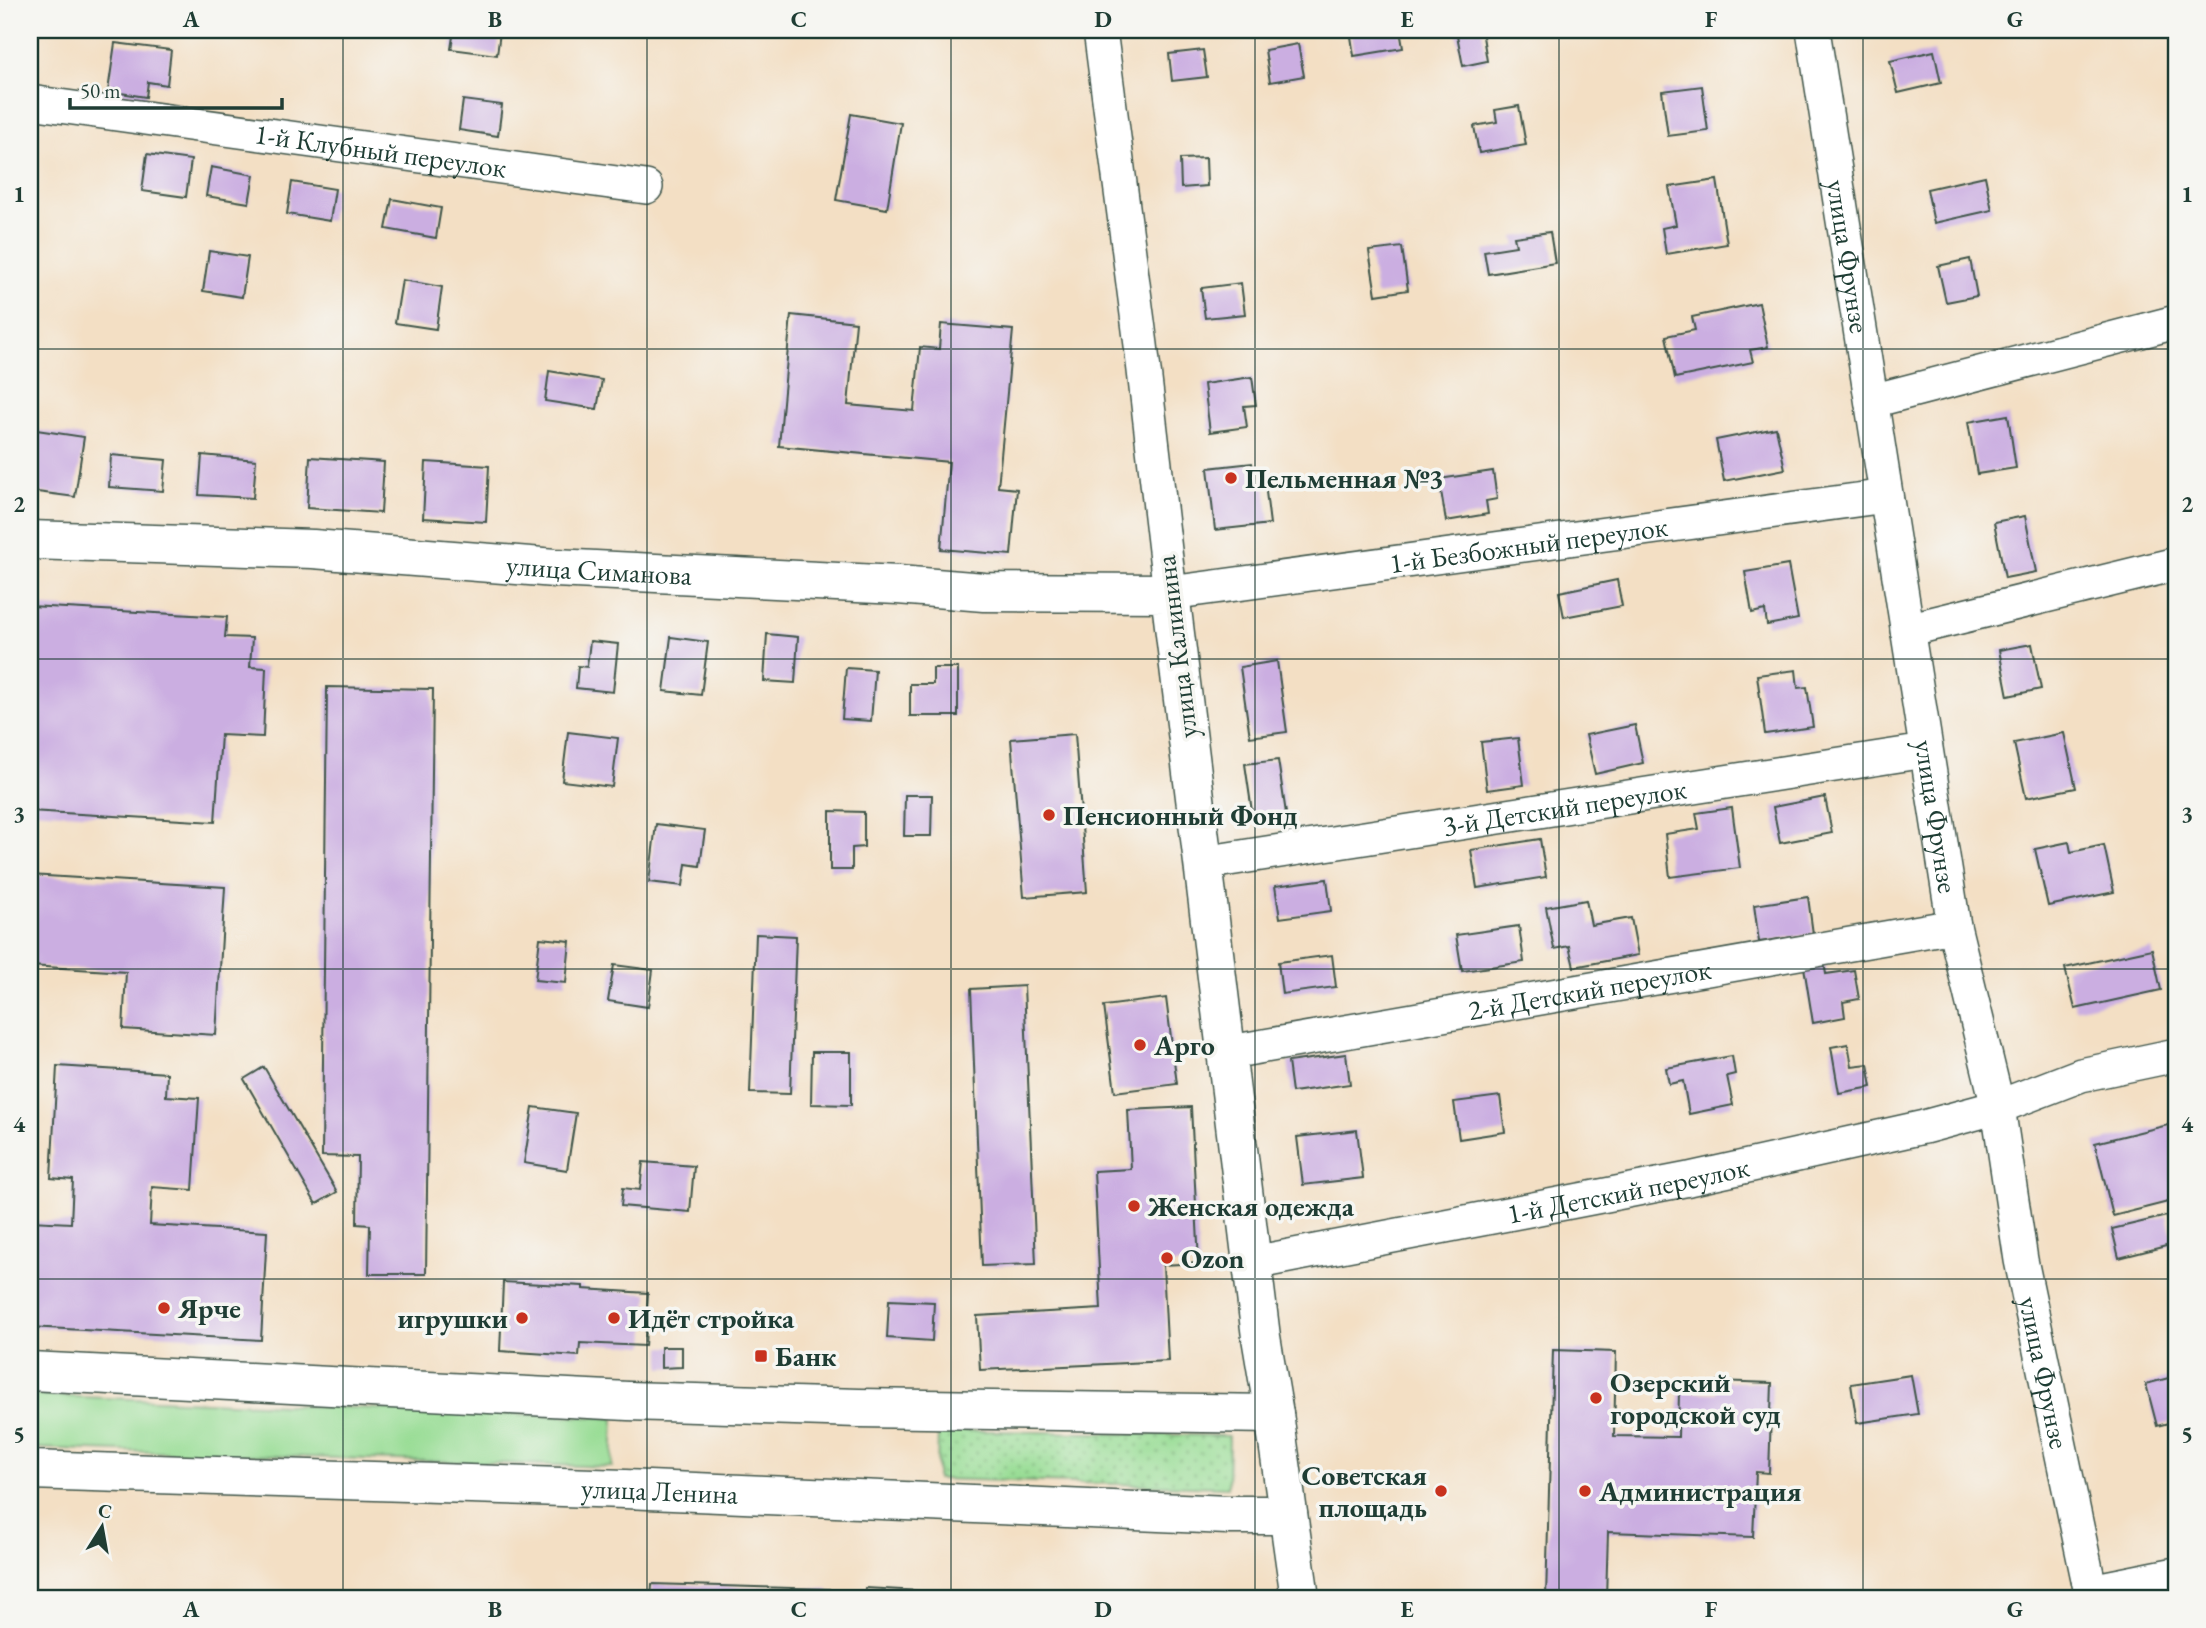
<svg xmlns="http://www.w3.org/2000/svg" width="2206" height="1628" font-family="'EB Garamond',serif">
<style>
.grass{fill:url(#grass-dots);stroke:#5c8d64;stroke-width:2}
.park{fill:#99dd95;stroke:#5c8d64;stroke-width:2}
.building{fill:#cbaee1}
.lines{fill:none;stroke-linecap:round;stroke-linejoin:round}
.minor-casing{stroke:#3f554a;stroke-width:36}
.major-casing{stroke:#3f554a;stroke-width:41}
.minor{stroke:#fff;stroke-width:33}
.major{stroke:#fff;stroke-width:38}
.grid{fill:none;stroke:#1f3d34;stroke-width:2;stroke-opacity:0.55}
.poi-dot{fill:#c8321e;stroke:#f6f6f2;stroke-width:2.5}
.labels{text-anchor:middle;stroke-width:7;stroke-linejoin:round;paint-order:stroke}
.street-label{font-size:28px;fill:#1f3d34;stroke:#f6f6f2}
.poi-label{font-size:28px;font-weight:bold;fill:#1f3d34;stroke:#f6f6f2;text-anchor:start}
.neatline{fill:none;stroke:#1f3d34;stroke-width:2.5}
.grid-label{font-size:23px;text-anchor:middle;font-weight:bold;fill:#1f3d34}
</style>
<defs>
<pattern id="grass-dots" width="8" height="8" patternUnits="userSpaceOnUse" patternTransform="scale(1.75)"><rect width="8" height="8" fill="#99dd95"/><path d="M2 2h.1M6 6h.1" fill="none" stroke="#7cb47a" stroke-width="1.8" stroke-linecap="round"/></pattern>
</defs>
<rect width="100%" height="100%" fill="#f6f6f2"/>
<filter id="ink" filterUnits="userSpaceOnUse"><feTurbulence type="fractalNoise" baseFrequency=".0143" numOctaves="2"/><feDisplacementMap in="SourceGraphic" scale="14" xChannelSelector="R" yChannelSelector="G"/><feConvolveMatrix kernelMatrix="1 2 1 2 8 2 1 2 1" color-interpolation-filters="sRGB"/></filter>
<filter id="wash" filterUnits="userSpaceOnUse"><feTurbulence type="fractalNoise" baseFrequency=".00686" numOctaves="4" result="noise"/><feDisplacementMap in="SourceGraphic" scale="28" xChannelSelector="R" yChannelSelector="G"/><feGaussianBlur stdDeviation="1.57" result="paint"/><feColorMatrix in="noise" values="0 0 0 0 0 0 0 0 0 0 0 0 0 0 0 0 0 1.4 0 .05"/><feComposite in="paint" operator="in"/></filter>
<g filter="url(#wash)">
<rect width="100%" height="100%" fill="#f3dfc4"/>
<path class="grass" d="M938,1430L1229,1436L1228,1487L937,1479Z"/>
<path class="park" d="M30,1395L614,1418L612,1467L30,1448Z"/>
<g id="blocks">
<path class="building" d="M454,30H536L535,36L500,32L497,55L451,49Z
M1350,30H1400L1403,48L1354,56Z
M1456,30H1482L1487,61L1463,66Z
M115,43L171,50L167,85L148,82L146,97L108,91Z
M1298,44L1304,76L1270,82L1265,50Z
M1203,50L1207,77L1172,81L1169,54Z
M1934,51L1941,83L1898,93L1890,61Z
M1702,86L1708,131L1668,136L1662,91Z
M463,100L502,105L498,136L459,130Z
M1519,106L1526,145L1479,153L1474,126L1497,122L1495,110Z
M851,114L901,123L887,209L836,200Z
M147,154L191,160L186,197L142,191Z
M1206,158L1207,186L1181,188L1180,159Z
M211,167L254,175L249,203L206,196Z
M1985,176L1992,210L1934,223L1927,189Z
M1717,180L1727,244L1666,254L1662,228L1676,225L1669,187Z
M292,182L335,189L330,221L287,214Z
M392,199L441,208L436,238L386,229Z
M1550,232L1555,263L1488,274L1484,251L1516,246L1514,237Z
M1402,247L1408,290L1376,295L1369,251Z
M209,251L248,257L242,297L203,291Z
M1970,259L1977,296L1946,302L1938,266Z
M402,280L442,287L436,329L395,323Z
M1241,283L1245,314L1205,318L1201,288Z
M1759,303L1768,347L1750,350L1753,362L1675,378L1666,336L1695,330L1692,317Z
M791,315L856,322L848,405L914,411L920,347L939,349L941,324L1013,330L998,487L1017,489L1011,555L941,549L949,462L779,446Z
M549,371L602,380L597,409L545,401Z
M1252,377L1256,405L1244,406L1247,427L1210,432L1204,384Z
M2008,415L2016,468L1977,474L1968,422Z
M1776,428L1785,469L1724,481L1716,440Z
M30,429L84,437L75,497L30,491Z
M111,455L166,460L163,491L109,487Z
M202,455L256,460L253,498L199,495Z
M310,457L384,462L381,513L307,508Z
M426,462L489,466L486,522L423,518Z
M1252,463L1255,485L1265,484L1270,524L1215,530L1208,468Z
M1493,471L1497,499L1486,501L1488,514L1446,521L1439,479Z
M2025,516L2036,572L2005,578L1994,522Z
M1788,565L1798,619L1767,625L1765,610L1752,613L1745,572Z
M1617,580L1622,606L1564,617L1559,592Z
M30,606L227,617L225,637L252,638L250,667L266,668L263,737L221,735L215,822L30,811Z
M767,634L798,637L795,683L764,681Z
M671,637L708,642L701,695L664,691Z
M590,641L618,644L613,692L576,688L578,666L587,667Z
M2032,644L2041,689L2008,696L1999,650Z
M1277,661L1287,732L1250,737L1240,667Z
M846,668L875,670L871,721L842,719Z
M933,668H958V716H910V684H933Z
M1796,670L1798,688L1807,687L1813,727L1765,734L1757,675Z
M327,687L433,689L426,1274H369L370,1225L357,1224L358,1157L322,1156Z
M1635,725L1643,763L1595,774L1586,735Z
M568,732L618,738L612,787L562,781Z
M2064,733L2076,788L2026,798L2014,743Z
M1075,734L1087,892L1024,897L1011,739Z
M1518,738L1524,785L1487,790L1481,742Z
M1278,760L1287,820L1254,825L1245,764Z
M905,795H932L931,836H904Z
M1825,797L1832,833L1780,843L1773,807Z
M1732,808L1740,868L1670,877L1665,834L1699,829L1696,813Z
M830,811L864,812V847L852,848V870H830Z
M656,824L705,830L700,866L686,864L683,886L649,882Z
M1540,839L1546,877L1477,888L1471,850Z
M2069,842L2071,852L2104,845L2114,892L2048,906L2035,849Z
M30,875L225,887L216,1035L123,1029L126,972L30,966Z
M1327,879L1331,911L1280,918L1275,886Z
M1808,897L1813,934L1759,942L1754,905Z
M1586,900L1591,925L1631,918L1638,955L1574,967L1569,946L1554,949L1546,907Z
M1519,926L1524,962L1462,971L1456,935Z
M756,934L796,936L790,1094L750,1093Z
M540,938L570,941L566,983L535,980Z
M2152,949L2161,990L2075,1009L2065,968Z
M1332,955L1336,987L1282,994L1278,962Z
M1824,963L1826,974L1854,970L1859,999L1843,1002L1845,1017L1813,1023L1804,967Z
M614,965L653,970L648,1007L608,1001Z
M1024,986L1036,1264L982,1266L971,989Z
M1166,998L1177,1084L1115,1092L1104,1006Z
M1848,1044L1852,1066L1868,1064L1872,1087L1839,1093L1831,1047Z
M812,1052H851V1105L811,1104Z
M1346,1054L1350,1084L1292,1092L1288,1062Z
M1732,1056L1735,1074L1727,1076L1733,1105L1689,1114L1683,1081L1669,1084L1666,1068Z
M57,1066L167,1073L166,1096L199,1098L193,1190L152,1187L150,1225L267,1232L261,1340L30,1327V1221L71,1223L73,1180L51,1178Z
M264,1067L337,1192L316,1204L244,1079Z
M1500,1096L1505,1132L1459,1139L1454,1102Z
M533,1107L576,1113L567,1170L524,1163Z
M1191,1107L1199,1263L1163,1265L1168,1361L980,1370L977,1316L1101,1309L1094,1171L1131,1169L1128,1110Z
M2176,1123V1200L2113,1216L2095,1143Z
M1357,1130L1363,1178L1303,1185L1297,1137Z
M643,1162L694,1166L690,1212L621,1206L623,1188L640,1190Z
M2167,1216L2174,1244L2119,1258L2112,1229Z
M503,1282L583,1286V1289L648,1293L645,1346L580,1343L579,1356L500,1351Z
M889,1300L934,1302L932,1341L887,1338Z
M661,1347H682V1367L661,1368Z
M1553,1350L1616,1352L1614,1436L1678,1437L1679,1392L1717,1393V1381L1772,1383L1769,1473L1756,1472L1753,1537L1608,1532L1606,1598H1546Z
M1911,1375L1918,1414L1857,1423L1851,1384Z
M2176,1376V1421L2157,1426L2146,1384Z
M2176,1482V1509H2175L2170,1484Z
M652,1584L829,1589L828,1598H651Z
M865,1588L919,1591L918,1598H864Z"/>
</g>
</g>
<g filter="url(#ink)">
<use href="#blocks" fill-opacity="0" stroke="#3f554a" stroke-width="2"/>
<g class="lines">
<defs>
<g id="minor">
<path id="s1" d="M1100,30L1141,345L1170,593L1886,496"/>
<path id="s2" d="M1813,30L1954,926L1998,1107L2021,1260L2092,1598"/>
<path id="s3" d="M30,102L646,187"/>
<path d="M1872,401L2176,322"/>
<path d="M1907,630L2176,564"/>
<path id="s4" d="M1203,863L1925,751"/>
<path id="s5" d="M1224,1053L1954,926"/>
<path id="s6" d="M1253,1263L1689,1179L1924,1127L1998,1107L2081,1075L2176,1055"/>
<path d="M2091,1591L2176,1574"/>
</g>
<g id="major">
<path id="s7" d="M30,540L313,549L555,568L898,585L984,592L1170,593L1261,1337L1274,1414L1300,1598"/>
<path d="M30,1371L628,1401L859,1408L1274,1414"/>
<path id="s8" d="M30,1470L625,1489L1228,1515H1288"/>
</g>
</defs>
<use href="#minor" class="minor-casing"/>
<use href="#major" class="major-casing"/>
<use href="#minor" class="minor"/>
<use href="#major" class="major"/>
</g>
</g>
<path class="grid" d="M343,30V1598M647,30V1598M951,30V1598M1255,30V1598M1559,30V1598M1863,30V1598M30,349H2176M30,659H2176M30,969H2176M30,1279H2176"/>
<g class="poi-dot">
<circle cx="1231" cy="478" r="7"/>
<circle cx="1049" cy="815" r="7"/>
<circle cx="1140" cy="1045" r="7"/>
<circle cx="1134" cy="1206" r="7"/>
<circle cx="1167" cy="1258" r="7"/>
<circle cx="164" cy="1308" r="7"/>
<circle cx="522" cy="1318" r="7"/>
<circle cx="614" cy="1318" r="7"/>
<rect x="754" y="1349" width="14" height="14" rx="3.5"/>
<circle cx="1596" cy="1398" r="7"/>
<circle cx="1441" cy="1491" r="7"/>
<circle cx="1585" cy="1491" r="7"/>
</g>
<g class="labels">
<g class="street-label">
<text dy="10" stroke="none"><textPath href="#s3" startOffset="354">1-й Клубный переулок</textPath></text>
<text dy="10" stroke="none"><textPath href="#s2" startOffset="229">улица Фрунзе</textPath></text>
<text dy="10" stroke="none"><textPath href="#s1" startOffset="929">1-й Безбожный переулок</textPath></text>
<text dy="10" stroke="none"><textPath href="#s7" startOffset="570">улица Симанова</textPath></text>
<text transform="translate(1176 647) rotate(-97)" y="10">улица Калинина</text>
<text dy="10" stroke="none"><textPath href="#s4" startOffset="366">3-й Детский переулок</textPath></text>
<text dy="10" stroke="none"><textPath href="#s2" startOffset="796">улица Фрунзе</textPath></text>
<text dy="10" stroke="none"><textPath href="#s5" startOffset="371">2-й Детский переулок</textPath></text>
<text dy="10" stroke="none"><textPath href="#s6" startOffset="382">1-й Детский переулок</textPath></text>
<text dy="10" stroke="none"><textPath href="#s2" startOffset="1363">улица Фрунзе</textPath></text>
<text dy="10" stroke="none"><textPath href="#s8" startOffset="630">улица Ленина</textPath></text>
</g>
<g class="poi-label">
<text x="1245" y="488">Пельменная №3</text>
<text x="1063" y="825">Пенсионный Фонд</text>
<text x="1154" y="1055">Арго</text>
<text x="1148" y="1216">Женская одежда</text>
<text x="1181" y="1268">Ozon</text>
<text x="178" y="1318">Ярче</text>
<text x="508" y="1328" text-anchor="end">игрушки</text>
<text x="628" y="1328">Идёт стройка</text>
<text x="775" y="1366">Банк</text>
<text x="1610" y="1392">Озерский<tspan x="1610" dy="32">городской суд</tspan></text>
<text x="1427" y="1485" text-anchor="end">Советская<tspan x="1427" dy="32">площадь</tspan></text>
<text x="1599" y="1501">Администрация</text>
</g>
</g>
<rect width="2206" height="1628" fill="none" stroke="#f6f6f2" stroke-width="77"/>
<g transform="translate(102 1527) rotate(11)" stroke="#f6f6f2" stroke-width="5" paint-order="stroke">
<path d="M0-5L12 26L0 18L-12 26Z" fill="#1f3d34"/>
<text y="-10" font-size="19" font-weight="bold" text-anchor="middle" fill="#1f3d34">С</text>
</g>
<path d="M70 98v10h212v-10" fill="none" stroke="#1f3d34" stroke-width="3.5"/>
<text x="80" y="98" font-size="21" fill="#1f3d34" stroke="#f6f6f2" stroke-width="5" paint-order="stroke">50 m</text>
<rect x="38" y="38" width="2130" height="1552" class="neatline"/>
<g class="grid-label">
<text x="191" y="27">A</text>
<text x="495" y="27">B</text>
<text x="799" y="27">C</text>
<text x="1103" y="27">D</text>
<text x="1407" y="27">E</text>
<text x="1711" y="27">F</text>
<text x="2015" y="27">G</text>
<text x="19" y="202">1</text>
<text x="2187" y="202">1</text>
<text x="19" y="512">2</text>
<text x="2187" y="512">2</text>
<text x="19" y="822">3</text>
<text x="2187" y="822">3</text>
<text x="19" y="1132">4</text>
<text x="2187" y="1132">4</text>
<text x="19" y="1442">5</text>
<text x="2187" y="1442">5</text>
<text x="191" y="1617">A</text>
<text x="495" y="1617">B</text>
<text x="799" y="1617">C</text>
<text x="1103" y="1617">D</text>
<text x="1407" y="1617">E</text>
<text x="1711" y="1617">F</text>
<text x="2015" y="1617">G</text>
</g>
</svg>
